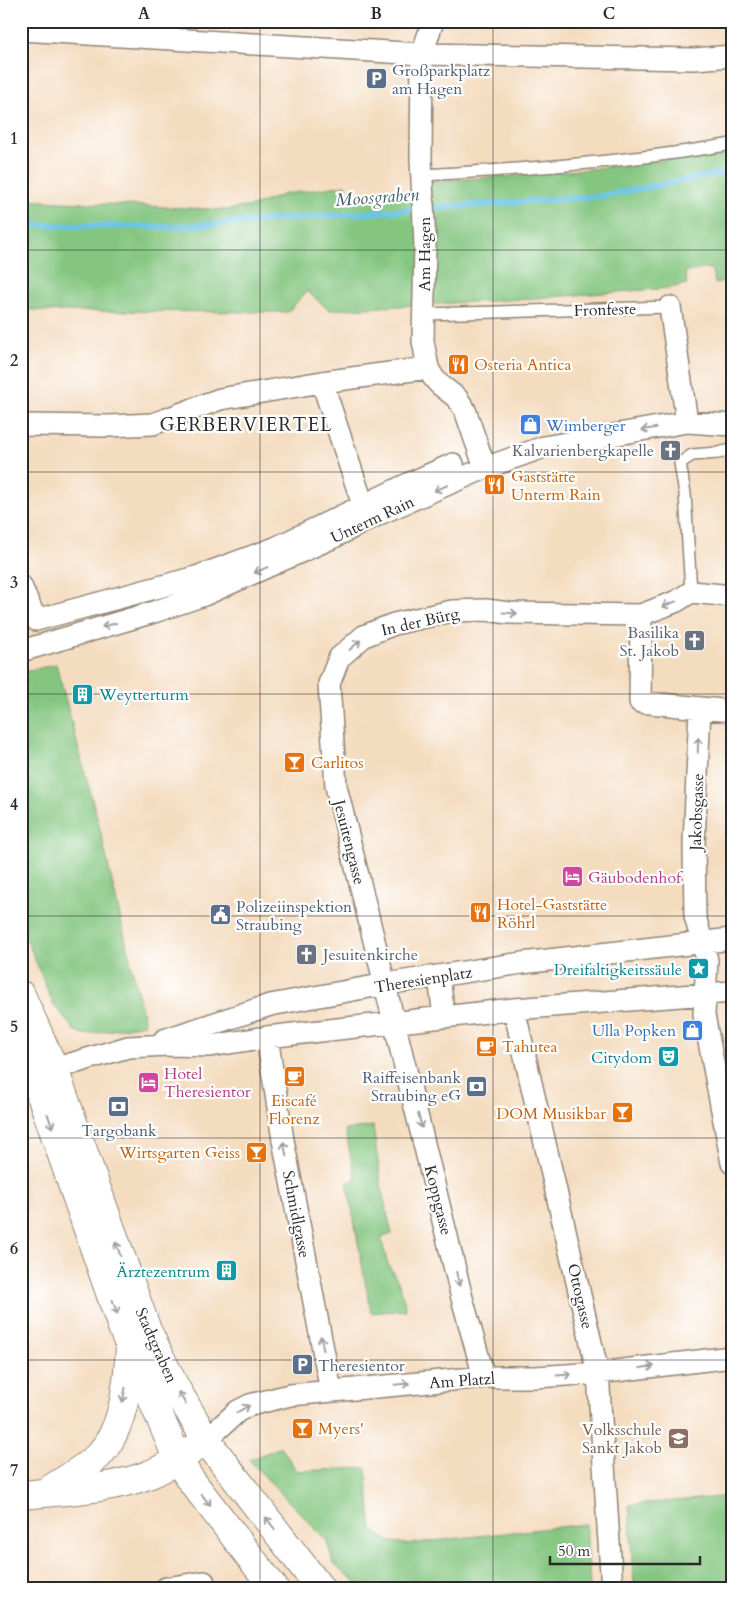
<svg xmlns="http://www.w3.org/2000/svg" width="753" height="1609" font-family="Cardo,serif">
<style>
.green{fill:#84c680;stroke:#587856}
.lines{fill:none;stroke-linecap:round;stroke-linejoin:round}
.stream{stroke:#69c4e7;stroke-width:6}
.lane-casing{stroke:#908475;stroke-width:14}
.street-casing{stroke:#908475;stroke-width:24}
.secondary-casing{stroke:#908475;stroke-width:30}
.lane{stroke:#fff;stroke-width:11}
.street{stroke:#fff;stroke-width:21}
.secondary{stroke:#fff;stroke-width:28}
.oneway{stroke:#a0a0a0}
.grid{fill:none;stroke:#2b2b2b;stroke-width:1;stroke-opacity:0.55}
.labels{text-anchor:middle;stroke-width:4.5;stroke-linejoin:round;paint-order:stroke}
.service-label{font-size:16px;fill:#4e5e75;stroke:#fff;text-anchor:start}
.street-label{font-size:16px;fill:#2b2b2b;stroke:#fff}
.food-label{font-size:16px;fill:#c56008;stroke:#fff;text-anchor:start}
.shop-label{font-size:16px;fill:#366cbe;stroke:#fff;text-anchor:start}
.worship-label{font-size:16px;fill:#5b616d;stroke:#fff;text-anchor:end}
.culture-label{font-size:16px;fill:#0d838f;stroke:#fff;text-anchor:end}
.hotel-label{font-size:16px;fill:#b23c85;stroke:#fff;text-anchor:start}
.education-label{font-size:16px;fill:#785e54;stroke:#fff;text-anchor:end}
.water-label{font-size:18px;font-style:italic;fill:#41616d;stroke:#fff}
.quarter-label{font-size:19px;letter-spacing:1px;fill:#2b2b2b;stroke:#fff}
.neatline{fill:none;stroke:#2b2b2b;stroke-width:2}
.grid-label{font-size:16px;text-anchor:middle;font-weight:bold;fill:#2b2b2b}
</style>
<rect width="100%" height="100%" fill="#fff"/>
<filter id="ink" filterUnits="userSpaceOnUse"><feTurbulence type="fractalNoise" baseFrequency=".02" numOctaves="2"/><feDisplacementMap in="SourceGraphic" scale="10" xChannelSelector="R" yChannelSelector="G"/><feConvolveMatrix kernelMatrix="1 2 1 2 8 2 1 2 1" color-interpolation-filters="sRGB"/></filter>
<filter id="wash" filterUnits="userSpaceOnUse"><feTurbulence type="fractalNoise" baseFrequency=".0096" numOctaves="4" result="noise"/><feDisplacementMap in="SourceGraphic" scale="20" xChannelSelector="R" yChannelSelector="G"/><feGaussianBlur stdDeviation="1.12" result="paint"/><feColorMatrix in="noise" values="0 0 0 0 0 0 0 0 0 0 0 0 0 0 0 0 0 1.4 0 .05"/><feComposite in="paint" operator="in"/></filter>
<g filter="url(#wash)">
<rect width="100%" height="100%" fill="#f4dcbf"/>
<path class="green" d="M732,149V280L715,283L711,268L685,272L687,284L670,288L525,299L329,310L307,291L288,312L45,311L21,309V200L226,210L253,206L285,194L346,185L347,202L427,191L428,181C530,176 631,167 732,149Z
M56,664L98,821L145,1024L90,1034H83L75,1031L53,1004L21,925V673Z
M373,1126L382,1191L392,1234L381,1237L387,1262L400,1285L406,1310L371,1313L347,1182L356,1180L345,1130Z
M281,1447L297,1471L366,1468L372,1530L388,1541L406,1544L586,1524L590,1588H516L490,1585L440,1588H365L345,1574L333,1563L327,1541L249,1460Z
M732,1496V1584L686,1588H638L634,1584L629,1505Z"/>
<g class="lines">
<path class="stream" d="M21,225L172,227L602,196L732,171"/>
</g>
</g>
<g filter="url(#ink)">
<g class="lines">
<defs>
<path id="lane" d="M423,175C526,169 630,162 732,144
M424,314L670,307
M691,592L685,494L680,463L692,455L718,453L732,450"/>
<path id="street" d="M433,21L422,54L421,159L425,245L423,341L428,368L433,377L439,384L457,398L465,410L485,468
M21,30L422,54L694,59L732,56
M670,307L687,422
M322,382L363,505
M21,425L109,426L153,424L220,399L322,382L428,368
M21,586L36,620L196,577L275,548L410,483L453,464
M732,596L691,592L677,601L641,615L640,702L732,711
M21,651L154,612L204,595L334,537L379,514L485,468L544,447L687,422L732,425
M700,708L694,843L695,916L707,960L704,1015L732,1163
M439,977L444,1017
M514,1009L598,1373L612,1588
M267,1037L283,1140L331,1391
M164,1040L270,1005L386,984L522,963L732,939
M40,1073L128,1047L168,1045L210,1046L267,1037L514,1009L732,992
M484,1377L462,1298L336,786L329,684L339,658L364,636L394,624L452,611L486,610L509,613L641,615
M206,1440L238,1411L250,1405L290,1395L484,1377H535L598,1373L732,1357
M166,1588L204,1582"/>
<path id="secondary" d="M21,995L54,1069L147,1330L174,1385L206,1440L320,1588
M25,1032L34,1075L123,1330L178,1460L190,1479L274,1588
M49,1490C65,1479 85,1469 99,1455C125,1427 127,1384 130,1349
M21,1495C63,1491 109,1490 148,1475C164,1469 179,1459 192,1450"/>
</defs>
<use href="#lane" class="lane-casing"/>
<use href="#street" class="street-casing"/>
<use href="#secondary" class="secondary-casing"/>
<use href="#lane" class="lane"/>
<use href="#street" class="street"/>
<use href="#secondary" class="secondary"/>
</g>
<defs><path id="oneway-shaft" d="M-6 0H5M1.5-3L5.5 0L1.5 3" fill="none" stroke-width="1.6" stroke-linecap="round" stroke-linejoin="round" transform="scale(1.25)"/></defs>
<g class="oneway">
<use href="#oneway-shaft" transform="translate(649 429) rotate(170)"/>
<use href="#oneway-shaft" transform="translate(441 488) rotate(157)"/>
<use href="#oneway-shaft" transform="translate(261 570) rotate(156)"/>
<use href="#oneway-shaft" transform="translate(669 604) rotate(159)"/>
<use href="#oneway-shaft" transform="translate(510 613) rotate(4)"/>
<use href="#oneway-shaft" transform="translate(109 625) rotate(164)"/>
<use href="#oneway-shaft" transform="translate(355 645) rotate(-41)"/>
<use href="#oneway-shaft" transform="translate(698 745) rotate(-88)"/>
<use href="#oneway-shaft" transform="translate(50 1121) rotate(71)"/>
<use href="#oneway-shaft" transform="translate(420 1121) rotate(76)"/>
<use href="#oneway-shaft" transform="translate(285 1149) rotate(-101)"/>
<use href="#oneway-shaft" transform="translate(118 1249) rotate(-110)"/>
<use href="#oneway-shaft" transform="translate(458 1279) rotate(76)"/>
<use href="#oneway-shaft" transform="translate(115 1307) rotate(71)"/>
<use href="#oneway-shaft" transform="translate(322 1343) rotate(-101)"/>
<use href="#oneway-shaft" transform="translate(647 1367) rotate(-7)"/>
<use href="#oneway-shaft" transform="translate(564 1375) rotate(-4)"/>
<use href="#oneway-shaft" transform="translate(402 1384) rotate(-5)"/>
<use href="#oneway-shaft" transform="translate(124 1395) rotate(101)"/>
<use href="#oneway-shaft" transform="translate(182 1398) rotate(-120)"/>
<use href="#oneway-shaft" transform="translate(243 1409) rotate(-29)"/>
<use href="#oneway-shaft" transform="translate(206 1500) rotate(52)"/>
<use href="#oneway-shaft" transform="translate(270 1523) rotate(-128)"/>
</g>
</g>
<path class="grid" d="M260,21V1588M493,21V1588M21,250H732M21,472H732M21,694H732M21,916H732M21,1138H732M21,1360H732"/>
<defs>
<symbol id="parking-square" viewBox="-11 -11 22 22"><rect x="-9" y="-9" width="18" height="18" rx="4" fill="#5c6f8a" stroke="#fff"/><path d="M-3.5-5.5H1a3.5 3.5 0 0 1 0 7H-1V5.5H-3.5ZM-1-3.4V-.6H.8a1.4 1.4 0 0 0 0-2.8Z" fill="#fff"/></symbol>
<symbol id="restaurant-square" viewBox="-11 -11 22 22"><rect x="-9" y="-9" width="18" height="18" rx="4" fill="#e8710a" stroke="#fff"/><path d="M-5-6h1v4h1v-4h1v4h1v-4h1v5L-1.5 .5V6h-2V.5L-5-1ZM5-6V6H3V1.5H1.5Q1.5-4 5-6Z" fill="#fff"/></symbol>
<symbol id="shop-square" viewBox="-11 -11 22 22"><rect x="-9" y="-9" width="18" height="18" rx="4" fill="#3f7fe0" stroke="#fff"/><path d="M-5-2.5h2.3a2.7 3.5 0 0 1 5.4 0H5L5.5 6h-11ZM-1.5-2.5h3a1.5 2.3 0 0 0-3 0Z" fill="#fff"/></symbol>
<symbol id="church-square" viewBox="-11 -11 22 22"><rect x="-9" y="-9" width="18" height="18" rx="4" fill="#6b7280" stroke="#fff"/><path d="M-1.2-6h2.4v3.5h3.3v2.4h-3.3V6h-2.4V-.1h-3.3v-2.4h3.3Z" fill="#fff"/></symbol>
<symbol id="building-square" viewBox="-11 -11 22 22"><rect x="-9" y="-9" width="18" height="18" rx="4" fill="#0f9aa8" stroke="#fff"/><path d="M-4-6H4V6H1V3H-1V6H-4ZM-2.5-4.3h1.7v1.8h-1.7ZM.8-4.3h1.7v1.8H.8ZM-2.5-1h1.7V.8h-1.7ZM.8-1h1.7V.8H.8Z" fill="#fff"/></symbol>
<symbol id="bar-square" viewBox="-11 -11 22 22"><rect x="-9" y="-9" width="18" height="18" rx="4" fill="#e8710a" stroke="#fff"/><path d="M-6-5H6L.8 .8V4.5H3.5V6h-7V4.5H-.8V.8Z" fill="#fff"/></symbol>
<symbol id="hotel-square" viewBox="-11 -11 22 22"><rect x="-9" y="-9" width="18" height="18" rx="4" fill="#d1479c" stroke="#fff"/><path d="M-6-4.5h1.5V1H6V5H4.5V3h-9V5H-6ZM-4 0a1.8 1.8 0 1 1 3.6 0ZM.5 0V-2.5h3Q6-2.5 6 0Z" fill="#fff"/></symbol>
<symbol id="civic-square" viewBox="-11 -11 22 22"><rect x="-9" y="-9" width="18" height="18" rx="4" fill="#5c6f8a" stroke="#fff"/><path d="M-.6-6.5H3V-4.5H.6V-3L4-1V1h2V6H-6V1h2V-1L-.6-3ZM-1.2 2.5V6h2.4V2.5Z" fill="#fff"/></symbol>
<symbol id="sight-square" viewBox="-11 -11 22 22"><rect x="-9" y="-9" width="18" height="18" rx="4" fill="#0f9aa8" stroke="#fff"/><path d="M0-6L1.8-2.2L6-1.7L2.9 1.2L3.7 5.4L0 3.3L-3.7 5.4L-2.9 1.2L-6-1.7L-1.8-2.2Z" fill="#fff"/></symbol>
<symbol id="cafe-square" viewBox="-11 -11 22 22"><rect x="-9" y="-9" width="18" height="18" rx="4" fill="#e8710a" stroke="#fff"/><path d="M-5.5-4.5H6V0H3Q3 3.5 0 3.5H-2.5Q-5.5 3.5-5.5 0ZM3-3.2v2h1.7v-2ZM-6 4.5H4V6H-6Z" fill="#fff"/></symbol>
<symbol id="theatre-square" viewBox="-11 -11 22 22"><rect x="-9" y="-9" width="18" height="18" rx="4" fill="#0f9aa8" stroke="#fff"/><path d="M-5-5.5Q0-4 5-5.5V0Q5 5 0 6Q-5 5-5 0ZM-3.3-2.5H-1v1.5H-3.3ZM1-2.5H3.3v1.5H1ZM-2.8 1Q0 5.5 2.8 1Z" fill="#fff"/></symbol>
<symbol id="bank-square" viewBox="-11 -11 22 22"><rect x="-9" y="-9" width="18" height="18" rx="4" fill="#5c6f8a" stroke="#fff"/><path d="M-6-4H6V4H-6ZM0-2.3a2.3 2.3 0 1 0 0 4.6a2.3 2.3 0 1 0 0-4.6Z" fill="#fff"/></symbol>
<symbol id="school-square" viewBox="-11 -11 22 22"><rect x="-9" y="-9" width="18" height="18" rx="4" fill="#8d6e63" stroke="#fff"/><path d="M0-5L7-2L0 1L-7-2ZM-4 1L0 2.5L4 1V4Q0 6-4 4Z" fill="#fff"/></symbol>
</defs>
<g fill-rule="evenodd">
<use href="#parking-square" x="364" y="66" width="25" height="25"/>
<use href="#restaurant-square" x="446" y="352" width="25" height="25"/>
<use href="#shop-square" x="518" y="412" width="25" height="25"/>
<use href="#church-square" x="658" y="438" width="25" height="25"/>
<use href="#restaurant-square" x="482" y="472" width="25" height="25"/>
<use href="#church-square" x="682" y="628" width="25" height="25"/>
<use href="#building-square" x="70" y="682" width="25" height="25"/>
<use href="#bar-square" x="282" y="750" width="25" height="25"/>
<use href="#hotel-square" x="560" y="864" width="25" height="25"/>
<use href="#restaurant-square" x="468" y="900" width="25" height="25"/>
<use href="#civic-square" x="208" y="902" width="25" height="25"/>
<use href="#church-square" x="294" y="942" width="25" height="25"/>
<use href="#sight-square" x="686" y="956" width="25" height="25"/>
<use href="#shop-square" x="680" y="1018" width="25" height="25"/>
<use href="#cafe-square" x="474" y="1034" width="25" height="25"/>
<use href="#theatre-square" x="656" y="1044" width="25" height="25"/>
<use href="#cafe-square" x="282" y="1064" width="25" height="25"/>
<use href="#hotel-square" x="136" y="1070" width="25" height="25"/>
<use href="#bank-square" x="464" y="1074" width="25" height="25"/>
<use href="#bank-square" x="106" y="1094" width="25" height="25"/>
<use href="#bar-square" x="610" y="1100" width="25" height="25"/>
<use href="#bar-square" x="244" y="1140" width="25" height="25"/>
<use href="#building-square" x="214" y="1258" width="25" height="25"/>
<use href="#parking-square" x="290" y="1352" width="25" height="25"/>
<use href="#bar-square" x="290" y="1416" width="25" height="25"/>
<use href="#school-square" x="666" y="1426" width="25" height="25"/>
</g>
<g class="labels">
<g class="service-label">
<text x="392" y="76">Großparkplatz<tspan x="392" dy="18">am Hagen</tspan></text>
<text x="236" y="912">Polizeiinspektion<tspan x="236" dy="18">Straubing</tspan></text>
<text x="461" y="1083" text-anchor="end">Raiffeisenbank<tspan x="461" dy="18">Straubing eG</tspan></text>
<text x="119" y="1136" text-anchor="middle">Targobank</text>
<text x="318" y="1371">Theresientor</text>
</g>
<g class="street-label">
<text transform="translate(424 254) rotate(-90)" y="6">Am Hagen</text>
<text transform="translate(605 309) rotate(-2)" y="6">Fronfeste</text>
<text transform="translate(372 519) rotate(-25)" y="6">Unterm Rain</text>
<text transform="translate(420 621) rotate(-13)" y="6">In der Bürg</text>
<text transform="translate(696 812) rotate(-88)" y="6">Jakobsgasse</text>
<text transform="translate(350 842) rotate(76)" y="6">Jesuitengasse</text>
<text transform="translate(423 979) rotate(-9)" y="6">Theresienplatz</text>
<text transform="translate(439 1200) rotate(76)" y="6">Koppgasse</text>
<text transform="translate(297 1214) rotate(79)" y="6">Schmidlgasse</text>
<text transform="translate(581 1296) rotate(77)" y="6">Ottogasse</text>
<text transform="translate(157 1345) rotate(66)" y="6">Stadtgraben</text>
<text transform="translate(462 1380) rotate(-4)" y="6">Am Platzl</text>
</g>
<g class="food-label">
<text x="474" y="370">Osteria Antica</text>
<text x="511" y="482">Gaststätte<tspan x="511" dy="18">Unterm Rain</tspan></text>
<text x="311" y="768">Carlitos</text>
<text x="497" y="910">Hotel-Gaststätte<tspan x="497" dy="18">Röhrl</tspan></text>
<text x="502" y="1052">Tahutea</text>
<text x="294" y="1106" text-anchor="middle">Eiscafé<tspan x="294" dy="18">Florenz</tspan></text>
<text x="606" y="1119" text-anchor="end">DOM Musikbar</text>
<text x="240" y="1158" text-anchor="end">Wirtsgarten Geiss</text>
<text x="318" y="1434">Myers'</text>
</g>
<g class="shop-label">
<text x="546" y="431">Wimberger</text>
<text x="676" y="1036" text-anchor="end">Ulla Popken</text>
</g>
<g class="worship-label">
<text x="654" y="456">Kalvarienbergkapelle</text>
<text x="679" y="638">Basilika<tspan x="679" dy="18">St. Jakob</tspan></text>
<text x="323" y="960" text-anchor="start">Jesuitenkirche</text>
</g>
<g class="culture-label">
<text x="99" y="700" text-anchor="start">Weytterturm</text>
<text x="682" y="975">Dreifaltigkeitssäule</text>
<text x="652" y="1063">Citydom</text>
<text x="210" y="1277">Ärztezentrum</text>
</g>
<g class="hotel-label">
<text x="588" y="883">Gäubodenhof</text>
<text x="164" y="1079">Hotel<tspan x="164" dy="18">Theresientor</tspan></text>
</g>
<g class="education-label">
<text x="662" y="1435">Volksschule<tspan x="662" dy="18">Sankt Jakob</tspan></text>
</g>
<g class="water-label">
<text transform="translate(377 197) rotate(-4)" y="6">Moosgraben</text>
</g>
<g class="quarter-label">
<text x="246" y="431">GERBERVIERTEL</text>
</g>
</g>
<rect width="753" height="1609" fill="none" stroke="#fff" stroke-width="55"/>
<path d="M550 1556v8h150v-8" fill="none" stroke="#2b2b2b" stroke-width="2.5"/>
<text x="558" y="1556" font-size="15" fill="#2b2b2b" stroke="#ffffff" stroke-width="4" paint-order="stroke">50 m</text>
<rect x="28" y="28" width="698" height="1554" class="neatline"/>
<g class="grid-label">
<text x="144" y="19">A</text>
<text x="376" y="19">B</text>
<text x="609" y="19">C</text>
<text x="14" y="144">1</text>
<text x="14" y="366">2</text>
<text x="14" y="588">3</text>
<text x="14" y="810">4</text>
<text x="14" y="1032">5</text>
<text x="14" y="1254">6</text>
<text x="14" y="1476">7</text>
</g>
</svg>
